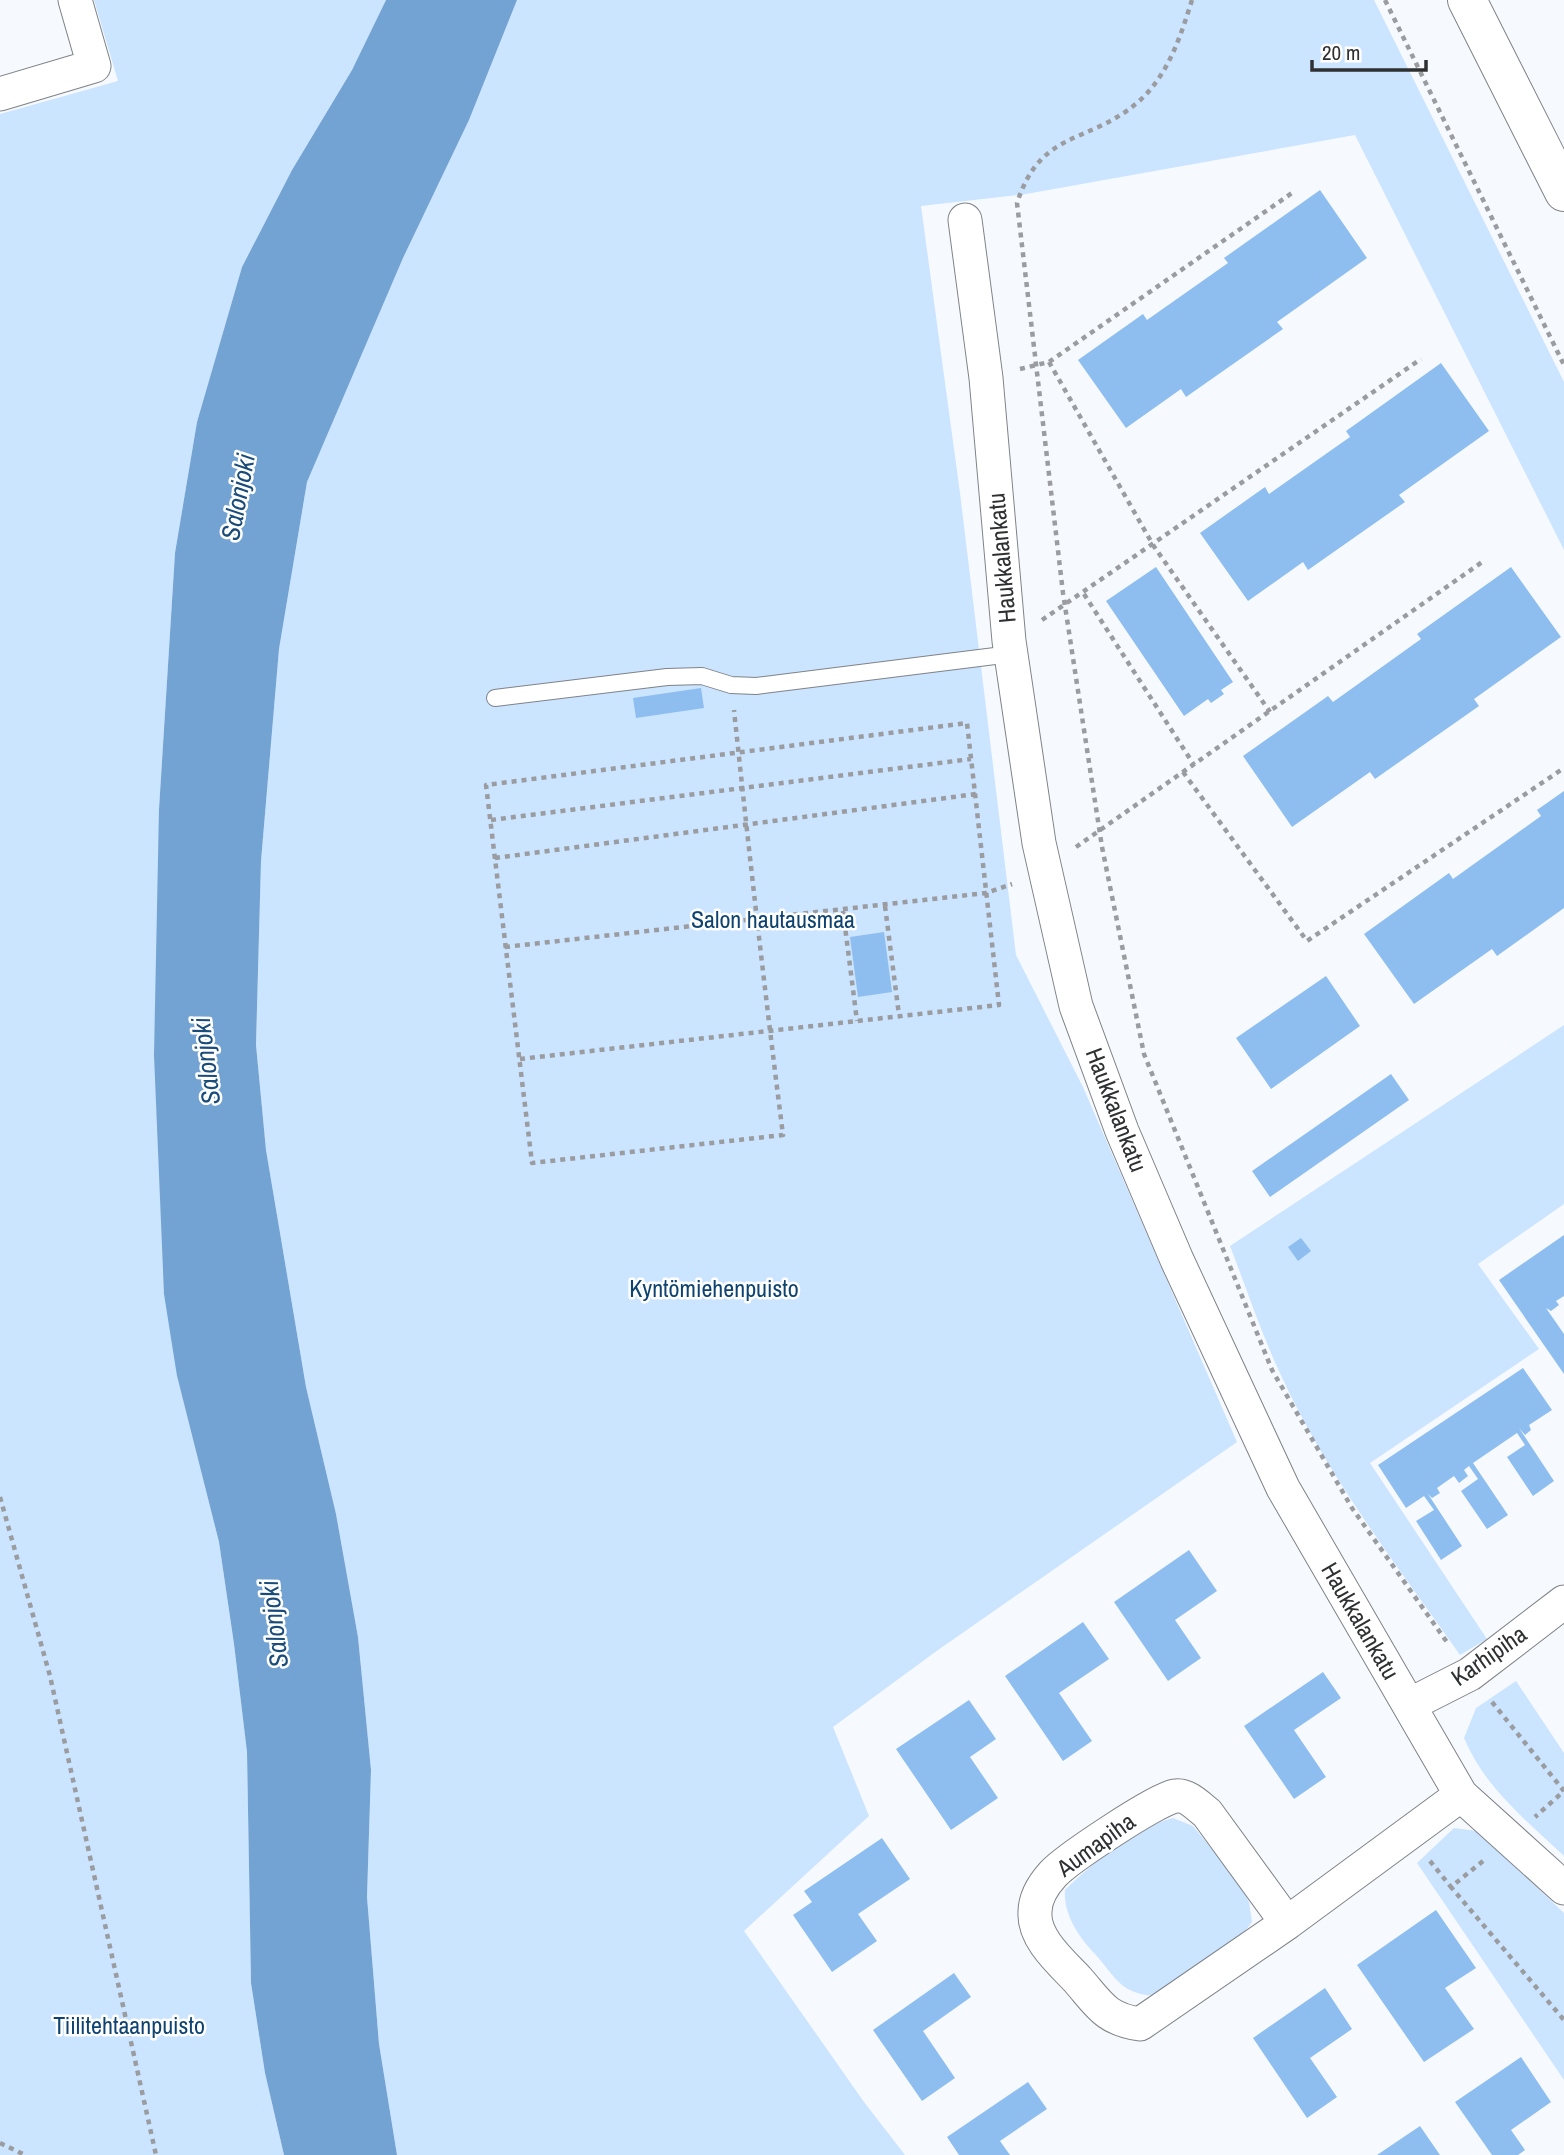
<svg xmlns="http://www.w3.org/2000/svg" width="1564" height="2155" font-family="'Archivo Narrow',sans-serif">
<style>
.green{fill:#cbe4ff}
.water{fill:#73a3d3}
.building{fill:#8ebef0}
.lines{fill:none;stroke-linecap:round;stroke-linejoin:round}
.service-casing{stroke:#7f8286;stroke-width:18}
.minor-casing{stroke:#7f8286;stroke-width:35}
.tertiary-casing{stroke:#7f8286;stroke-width:40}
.path{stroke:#9a9c9f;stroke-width:4.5;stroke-dasharray:5 5;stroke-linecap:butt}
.service{stroke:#fff;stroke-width:16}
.minor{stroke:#fff;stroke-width:33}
.tertiary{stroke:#fff;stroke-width:38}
.labels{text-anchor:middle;stroke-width:5;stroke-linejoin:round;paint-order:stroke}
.street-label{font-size:24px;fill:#2f3032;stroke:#fff}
.park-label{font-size:24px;fill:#0e4370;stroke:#fff}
.water-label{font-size:26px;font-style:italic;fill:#194c7a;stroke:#fff}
</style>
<rect width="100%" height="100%" fill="#f6fafe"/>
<path class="green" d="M94,0H386L352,70L292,170L242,267L197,422L175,553L159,809L177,1376L219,1542L234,1644L247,1752L251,1983L265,2073L284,2155H0V114L118,81Z
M517,0H1374L1564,382V550L1355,135L1026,194L921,206L960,493L1016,955L1083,1087L1237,1442L938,1650L833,1727L869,1816L744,1931L864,2102L905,2155H397L379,2044L367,1897L371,1770L358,1637L336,1514L306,1387L266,1150L256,1045L261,861L279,649L307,482L403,258L469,120Z
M1564,1025V1204L1478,1264L1539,1349L1370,1463L1487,1639L1460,1655C1396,1564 1325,1473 1279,1371C1260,1330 1246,1287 1230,1246Z
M1516,1681L1564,1753V1856C1525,1819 1485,1788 1464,1738L1476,1708Z
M1173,1818L1193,1826L1238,1881L1249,1902L1252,1922C1229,1954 1174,2013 1130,1990C1117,1984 1105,1965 1096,1955C1079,1938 1063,1914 1065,1890C1096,1860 1132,1829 1173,1818Z
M1454,1828L1477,1831L1564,1913V2080L1417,1863Z"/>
<path class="water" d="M386,0H517L469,120L403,258L307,482L279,649L261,861L256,1045L266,1150L306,1387L336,1514L358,1637L371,1770L367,1897L379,2044L397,2155H284L265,2073L251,1983L247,1752L234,1644L219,1542L177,1376L164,1294L154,1055L159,809L175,553L197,422L242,267L292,170L352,70Z"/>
<path class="building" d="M1320,190L1367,258L1277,322L1283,329L1186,397L1181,389L1126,428L1078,360L1143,314L1147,320L1228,263L1224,258Z
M1441,363L1489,431L1399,495L1405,502L1308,570L1303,562L1248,601L1200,533L1265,487L1269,494L1350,437L1346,431Z
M1156,567L1233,682L1221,690L1224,694L1211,703L1208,699L1184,716L1106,601Z
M1511,567L1561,637L1474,699L1479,706L1375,779L1370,772L1292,827L1243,756L1328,696L1333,702L1421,639L1417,634Z
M701,688L704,708L636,718L633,698Z
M1564,791V908L1497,956L1492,949L1414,1004L1364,934L1449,873L1453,879L1541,816L1537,810Z
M884,932L892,992L858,997L850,937Z
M1326,976L1360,1026L1271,1089L1236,1038Z
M1391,1074L1409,1100L1270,1197L1252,1171Z
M1564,1235V1296L1556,1301L1559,1305L1551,1311L1546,1308L1564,1334V1374L1499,1280Z
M1301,1238L1311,1251L1298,1261L1288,1247Z
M1523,1368L1552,1410L1529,1425L1531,1430L1525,1435L1519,1428L1554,1481L1533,1496L1507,1457L1525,1445L1517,1433L1473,1463L1508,1515L1487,1529L1461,1491L1478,1479L1469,1466L1464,1470L1468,1476L1459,1483L1454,1476L1437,1488L1440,1493L1432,1498L1428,1494L1462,1546L1441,1560L1416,1521L1434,1510L1424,1496L1406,1508L1378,1465Z
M1189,1550L1217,1591L1175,1620L1201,1658L1168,1681L1114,1602Z
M1083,1622L1109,1659L1059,1693L1092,1741L1063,1761L1005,1676Z
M1323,1672L1341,1698L1294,1730L1326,1777L1294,1799L1244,1726Z
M969,1700L996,1739L970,1757L998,1798L951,1830L896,1749Z
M882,1838L910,1879L858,1914L877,1941L832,1972L793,1915L812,1902L804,1891Z
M1436,1910L1476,1968L1445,1988L1474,2029L1424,2062L1357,1965Z
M954,1973L971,1997L923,2031L955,2078L922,2101L873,2030Z
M1325,1988L1352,2029L1310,2058L1337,2097L1307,2118L1253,2038Z
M1521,2057L1551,2102L1511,2130L1525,2150L1518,2155H1492L1455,2102Z
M1028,2082L1047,2109L1000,2141L1010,2155H959L947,2137Z
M1420,2126L1440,2155H1377Z"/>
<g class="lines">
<defs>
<path id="service" d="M495,698L667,677L702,676L731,685L756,686L1011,654"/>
<path id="minor" d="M0,94L94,66L75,0
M965,220L986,378L1009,641L1039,843L1076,1006L1122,1131L1177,1260L1283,1488L1461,1795L1564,1888
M1409,1705L1470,1674L1564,1602
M1287,1923L1207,1813C1198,1806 1187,1794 1175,1796C1155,1800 1067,1859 1053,1874C1043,1885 1035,1897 1035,1912C1033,1938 1061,1962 1077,1979C1099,2004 1105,2019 1140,2024L1287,1923L1461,1795"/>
<path id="tertiary" d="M1467,0L1564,192"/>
</defs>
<use href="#service" class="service-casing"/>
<use href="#minor" class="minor-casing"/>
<use href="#tertiary" class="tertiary-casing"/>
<path class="path" d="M1192,0C1180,38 1168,76 1137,103C1087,145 1041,129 1017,203L1063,593L1102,847L1144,1054L1272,1370L1352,1508L1449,1645
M1385,0L1564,365
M1049,362L1153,545L1270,712
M1020,369L1049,362L1292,193
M1084,594L1194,765
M1042,620L1421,359
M1183,772L1307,941L1564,768
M491,820L971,759
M1076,847L1485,560
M495,858L976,794
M885,906L899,1015
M843,911L857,1021
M505,947L986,893L1012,884
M520,1059L999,1005L967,723L486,785L532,1163L783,1135C765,994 749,852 734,710
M0,1497L50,1676L156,2155
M1492,1702L1564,1791L1535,1817
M1430,1861L1451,1887
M1483,1861L1451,1887L1564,2020
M0,2143L25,2155"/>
<use href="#service" class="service"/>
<use href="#minor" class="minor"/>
<use href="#tertiary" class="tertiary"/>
</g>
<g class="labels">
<g class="street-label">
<text transform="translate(1002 558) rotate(-95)" y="8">Haukkalankatu</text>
<text transform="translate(1116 1110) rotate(69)" y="8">Haukkalankatu</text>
<text transform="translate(1360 1621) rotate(60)" y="8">Haukkalankatu</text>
<text transform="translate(1489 1656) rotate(-35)" y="8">Karhipiha</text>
<text transform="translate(1096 1845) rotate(-36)" y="8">Aumapiha</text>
</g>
<g class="park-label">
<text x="773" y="928">Salon hautausmaa</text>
<text x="714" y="1297">Kyntömiehenpuisto</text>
<text x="129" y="2034">Tiilitehtaanpuisto</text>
</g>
<g class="water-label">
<text transform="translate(238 497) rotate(-79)" y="9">Salonjoki</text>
<text transform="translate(206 1061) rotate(-97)" y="9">Salonjoki</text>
<text transform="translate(274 1624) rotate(-97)" y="9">Salonjoki</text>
</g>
</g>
<path d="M1312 60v10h114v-10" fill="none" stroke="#2f3032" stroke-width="3.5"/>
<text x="1322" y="60" font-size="21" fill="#2f3032" stroke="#ffffff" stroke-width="5" paint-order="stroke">20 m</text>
</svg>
